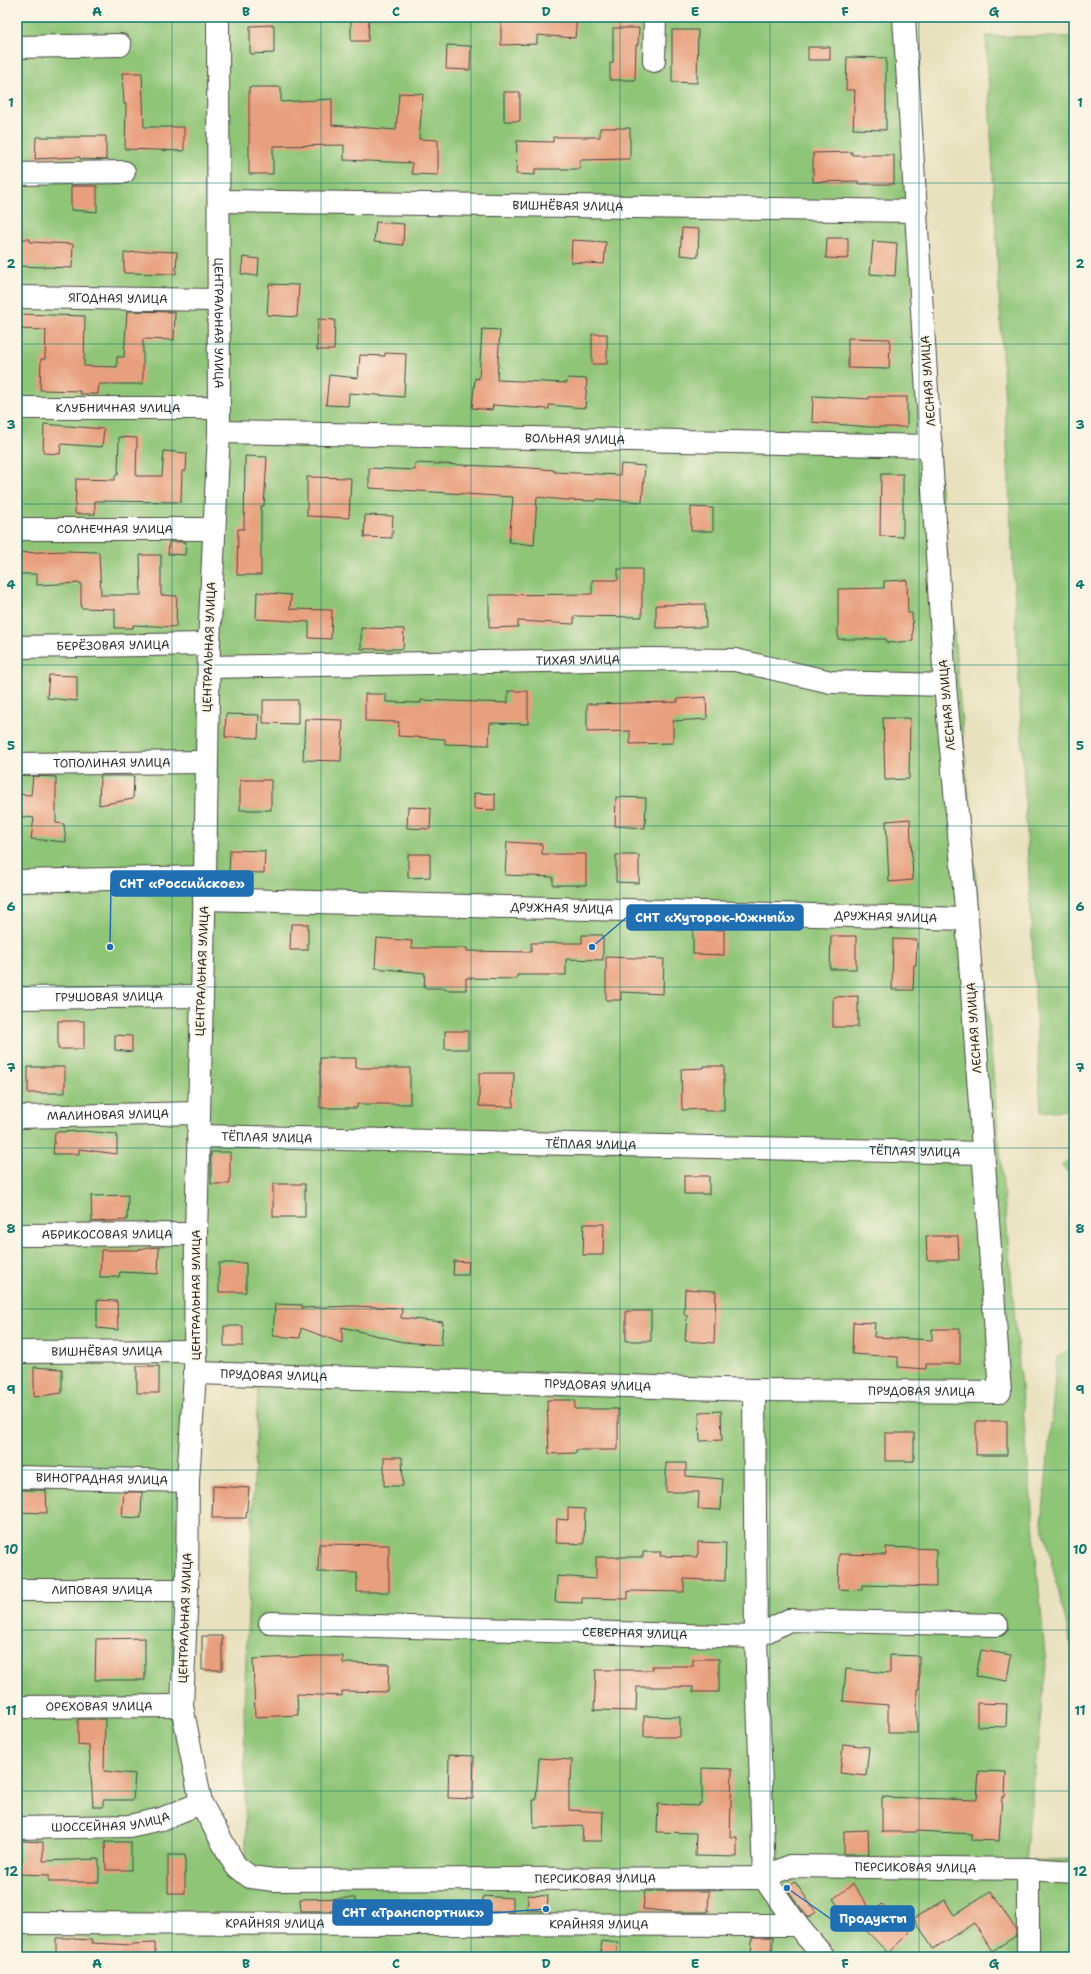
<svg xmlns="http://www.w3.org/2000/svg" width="1091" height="1974" font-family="'Shantell Sans',sans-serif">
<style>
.green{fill:#8ec577;stroke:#5c7851;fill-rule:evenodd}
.building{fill:#e89f7d}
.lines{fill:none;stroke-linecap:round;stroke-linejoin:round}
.minor-casing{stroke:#474641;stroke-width:24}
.minor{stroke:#fff;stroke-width:22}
.grid{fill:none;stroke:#0f766e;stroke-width:1;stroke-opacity:0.55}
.labels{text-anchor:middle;stroke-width:3.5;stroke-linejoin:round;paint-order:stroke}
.street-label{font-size:12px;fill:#2b2b2b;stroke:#fcf5e5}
.leader{fill:none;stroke:#1f6fb2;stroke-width:1.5}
.callout-dot{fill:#1f6fb2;stroke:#fcf5e5;stroke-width:1.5}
.callout{fill:#1f6fb2;stroke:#1f6fb2;stroke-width:1.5}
.callout-label{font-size:13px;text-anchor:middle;font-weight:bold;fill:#fff}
.neatline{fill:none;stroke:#0f766e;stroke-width:1.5}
.grid-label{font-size:13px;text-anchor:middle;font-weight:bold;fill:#0f766e}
</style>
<rect width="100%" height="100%" fill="#fcf5e5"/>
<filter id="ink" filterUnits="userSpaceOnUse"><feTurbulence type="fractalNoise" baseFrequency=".025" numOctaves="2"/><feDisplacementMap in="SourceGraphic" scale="8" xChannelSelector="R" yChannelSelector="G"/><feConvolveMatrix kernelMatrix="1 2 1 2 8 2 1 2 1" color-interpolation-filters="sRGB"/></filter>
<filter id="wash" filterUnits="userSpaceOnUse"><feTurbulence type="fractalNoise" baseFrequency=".012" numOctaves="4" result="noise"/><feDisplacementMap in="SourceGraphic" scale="16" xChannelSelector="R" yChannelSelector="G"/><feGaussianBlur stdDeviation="0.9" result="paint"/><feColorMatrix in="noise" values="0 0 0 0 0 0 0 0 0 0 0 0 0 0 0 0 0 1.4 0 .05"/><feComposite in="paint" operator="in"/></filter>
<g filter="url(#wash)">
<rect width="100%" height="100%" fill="#e8e1be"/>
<path class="green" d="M17,17H899L1046,1667L1025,1861L1074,1859V1957H17ZM196,1373L258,1389L244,1704L246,1858L201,1803L182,1706Z
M986,36L1074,37V1109L1041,1112Z
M1074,1157V1178L1061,1165Z
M1074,1346V1656L1042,1523L1057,1357Z"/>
<g id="blocks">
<path class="building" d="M351,17H369L368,41H351Z
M501,17H577L575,38L537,35V44L501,45Z
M274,25V53L250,54V26Z
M613,28H639L638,45H636L635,80H610V63H613Z
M672,30H698L697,83L672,82Z
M447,45L471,46L470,70L446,69Z
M808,47H830V60H808Z
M847,57L886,58V130L853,129L855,90H846Z
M122,73H142L144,127H184V151L125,149L126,104H124Z
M249,87H281V102L332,99V125L396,130L399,93L423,94L419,139L438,140V175L412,174V163L344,160V145L273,146V174H249Z
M504,92H520V121H504Z
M600,128H630V159L580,160V169H535V175L516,174L517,141L553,142V137H600Z
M80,136H106V160L80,159V157L35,159L36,137H80Z
M852,152V155H894V184H858V181L813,182V153Z
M71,186H97V212L71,210Z
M376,222L404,224L403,245L374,242Z
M682,228L699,229L698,257L680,255Z
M827,238H848V259L826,258Z
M17,239H30V242L73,244L72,268L17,266Z
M572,240L606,242L604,264L571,262Z
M873,241L897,243L895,276L870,274Z
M151,251L177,252L176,274L124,273V253Z
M243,257L259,259L258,276L241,274Z
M269,284L299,285L297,317L267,315Z
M127,311L175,312L174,340L143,339V384H99L98,394H80V391L40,390L41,359H45L46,330L17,329V314L85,316L84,366L117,367V357H124Z
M318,319L335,320L334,350H317Z
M482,329L500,330L497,380L567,383L568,378L587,379L585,408L549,405V409L493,405L492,410L472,408L475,378L479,379Z
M592,334H607V364H592Z
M848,338L890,339L889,369L848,368Z
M385,353L406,354L404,397L349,393L348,406L326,405L329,375L358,378L360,355L385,356Z
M813,396L869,399V397H907V427H869L812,422Z
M44,424L104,429L102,447L61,444L60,454L43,453Z
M119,437L137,438L136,476H162L164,451L187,453L186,471H182L181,502L95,501V514H75L76,479L115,480V475H118Z
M245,456L267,457L264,506H261V575H237L238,529H244Z
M415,463L531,468L554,470V472L620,475L621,464L645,466L642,502L597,499L596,501L564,500L537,497L534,545L509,542L513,497L369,488V468L415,470Z
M881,474H903V537L880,536Z
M307,477L351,478L349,518L307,516Z
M691,507L713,508V531H691Z
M365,515L393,516L392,538L364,537Z
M169,542H186L185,555L168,554Z
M65,551L99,552L101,595H141L140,555H161V595L177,596L176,627L133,625V628H115V609L81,608V583L37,585V574H17V553Z
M618,569H642V617L574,616V624L518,621V627L489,628V595L592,594V580H618Z
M907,580L908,613H912L913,641L887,643L886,639H838V589L884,588V581Z
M257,592L291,595L290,609L332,610L331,639L309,638V622L256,619Z
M705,604L706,627L656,628V605Z
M361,628L404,629L403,649H361Z
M49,675L77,676V701L47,698Z
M508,691H528V724L490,723L489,745L445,744V739L398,736L399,722L365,721V694H386V702L421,703V700L508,703Z
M706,697L707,719L673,721V743L630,744V731L587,732V704L678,702L677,699Z
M263,700H298V724L263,723Z
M226,714L259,715L258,738L225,737Z
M883,718H910L909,779L885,780Z
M305,719L343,720L341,761L303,760Z
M33,776L56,777V823L64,824L66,842L31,839L34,818L17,816V794L31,795Z
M100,776H134L133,799L99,805Z
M240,780H271V810H240Z
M474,793L495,794V810L474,809Z
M616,797L646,798L645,828L615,826Z
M408,807L431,808L430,829L407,828Z
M910,819L913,880L889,882L886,821Z
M507,842L542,844V854H586V885H553V877L505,875Z
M230,850L265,851L264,873L229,872Z
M408,854H430V877L408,878Z
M616,855H639V883L616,882Z
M291,924H308V950H290Z
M693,929L724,930V955L693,954Z
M582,935H603V960L566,959V975H517V979L466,978V990H445V988H424L425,973L375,968L377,938L412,941L411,948H467V951L531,952V943H582Z
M831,936H856V969H830Z
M893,939L917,940L916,965H914L913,990H892Z
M606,957L664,959L663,994L621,992V1000H606Z
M858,996V1027H833V997Z
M58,1021H84V1049H58Z
M445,1031H468V1049H445Z
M115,1035L132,1036V1052L115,1050Z
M320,1058H356V1068H410V1104H357V1108H320Z
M704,1066H724V1111H704V1109L682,1110L681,1069L704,1068Z
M28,1067H65V1093H28Z
M479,1073H514L513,1107L479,1106Z
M84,1131L117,1134V1154L79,1149V1154H53L55,1132Z
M211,1152H230V1184H211Z
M684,1176H709V1194H684Z
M273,1184H305V1217H273Z
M128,1195L127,1220L92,1222L91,1196Z
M584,1224H604L603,1255H583Z
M926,1236H958L959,1260H927Z
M159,1247L158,1274L120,1272L119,1277H100L101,1250H139V1249Z
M454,1261L469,1262L468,1275H453Z
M219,1263H246V1292H219Z
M685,1289L716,1291L714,1343L685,1341L687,1315H684Z
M97,1300L117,1301L118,1330L97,1328Z
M275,1304L302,1305V1308L353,1306L402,1308L401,1318L443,1322L441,1345L403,1342L342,1327V1343L301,1328L300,1338L273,1336Z
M626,1311H651V1341H626Z
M853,1322L875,1323L874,1337L932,1340V1329H960V1364H926V1369L898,1367V1357L852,1354Z
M224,1326H243V1346H224Z
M137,1366H159V1393H137Z
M34,1367L62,1369V1393L34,1397Z
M547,1400H575V1409H618V1450H576V1453L549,1454Z
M721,1411L722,1440L700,1441L699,1412Z
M976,1421H1007V1455H976Z
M885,1433H914V1461H885Z
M384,1457H402L403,1486H384Z
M666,1463H686V1476L723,1479L721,1510L698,1509L699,1492H666Z
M213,1486L249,1488L246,1518H212Z
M17,1490H46L47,1513L17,1512Z
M124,1492H142L141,1518L122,1517Z
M568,1508L585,1509L584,1544L556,1543L557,1519L568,1520Z
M698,1542L726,1543L725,1581L684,1579V1592L628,1591V1599L582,1598V1603L555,1602L557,1576L596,1579V1557H643V1552H661L660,1556L698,1557Z
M319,1544L389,1545V1592H357V1573L318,1572Z
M886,1547L936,1549V1587L862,1585V1590L838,1589L839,1554L886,1555Z
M202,1636H222V1670H202Z
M145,1638V1680H95L96,1639Z
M981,1650L1011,1655L1007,1681L976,1676Z
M890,1655L919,1656V1689H917V1733H888V1705L843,1701L846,1669L890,1673Z
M314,1656H343V1663L389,1664L388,1692L342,1691V1696L297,1694L298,1715L255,1717L253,1659Z
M693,1659H719V1692H693V1687H637L636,1711L594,1710L596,1670H652V1666H693Z
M977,1703L1007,1704L1006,1727L977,1726Z
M644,1716L680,1717V1737H644Z
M78,1719H105L104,1771L135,1774L133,1800H103V1807H93L89,1746L78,1745Z
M843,1744L869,1747L866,1776L840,1773Z
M449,1755L474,1756L473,1799L448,1798Z
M539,1758L572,1760L571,1780L569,1779V1810L603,1812L602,1841H582L583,1826L534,1828L533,1800H536Z
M702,1768L732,1769L730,1837H737V1857L695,1856L696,1833L657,1832L658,1804L699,1806V1803H702Z
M979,1771L1006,1772L1005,1797H1002L999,1841L972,1840V1834L917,1831V1832H882V1797L977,1800Z
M868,1830L869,1854H844V1831Z
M22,1841L43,1842V1861L99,1859V1882H49V1875L17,1874V1862H22Z
M105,1842H131V1870H106Z
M168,1855H185V1893H168Z
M795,1882L816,1912L808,1918L787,1889Z
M853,1884L873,1913L882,1904L910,1932L888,1953L854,1918L849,1921L833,1899Z
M645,1891H709L708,1912H674L643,1909Z
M991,1891L1016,1930V1936L992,1951L974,1923L933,1949L914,1918L945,1900L954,1915Z
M528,1895L548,1896L547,1911L527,1910Z
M483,1896L513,1898V1912H482Z
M355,1898V1911H301L300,1899Z
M752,1937H773L772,1957H751Z
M56,1938H73V1939L92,1940V1943L132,1945V1944L155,1943V1957H56Z
M602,1941L618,1943L616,1957H600Z"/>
</g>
</g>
<g filter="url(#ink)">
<use href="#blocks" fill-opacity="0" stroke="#474641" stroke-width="1"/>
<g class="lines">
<defs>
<g id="minor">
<path id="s1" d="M218,17L219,432L209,644L205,877L196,1234L195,1373L188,1481L187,1590L182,1706L201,1803L235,1865L250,1877L274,1880L764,1878L790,1866L1028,1869L1074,1872"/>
<path d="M17,47L120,45"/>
<path d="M654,61L655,17"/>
<path d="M17,174L124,172"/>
<path id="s2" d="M219,201L917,211"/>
<path id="s3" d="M17,297L218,300"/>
<path id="s4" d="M17,408H219"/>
<path id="s5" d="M219,432L932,446"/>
<path id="s6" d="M17,529H213"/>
<path id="s7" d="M17,647L209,644"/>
<path id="s8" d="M209,667L648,659L735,660L831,682L945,685"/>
<path id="s9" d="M17,764L206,762"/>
<path d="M17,881L205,877"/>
<path id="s10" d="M204,899L967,919"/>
<path id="s11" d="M17,998L201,996"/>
<path id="s12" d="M17,1117L199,1113"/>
<path id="s13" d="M198,1136L983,1153"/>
<path id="s14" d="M17,1235L196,1234"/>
<path id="s15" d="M17,1352L196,1351"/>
<path id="s16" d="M195,1373L754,1390L1000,1392L967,919L945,685L904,17"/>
<path d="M754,1390L756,1637L764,1878L797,1925L824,1957"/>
<path id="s17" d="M17,1477L188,1481"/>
<path id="s18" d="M17,1590H187"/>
<path id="s19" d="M270,1623L756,1637L789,1620L997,1625"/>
<path id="s20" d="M17,1707L182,1706"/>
<path id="s21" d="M17,1828L129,1826L161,1819L201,1803"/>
<path d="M1028,1869V1957"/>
<path id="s22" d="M17,1923L797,1925"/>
</g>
</defs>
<use href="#minor" class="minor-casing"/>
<use href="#minor" class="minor"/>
</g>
</g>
<path class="grid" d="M172,17V1957M321,17V1957M471,17V1957M620,17V1957M770,17V1957M919,17V1957M17,183H1074M17,344H1074M17,504H1074M17,665H1074M17,826H1074M17,987H1074M17,1148H1074M17,1309H1074M17,1470H1074M17,1630H1074M17,1791H1074"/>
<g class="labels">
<g class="street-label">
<text dy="4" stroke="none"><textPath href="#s2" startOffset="349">ВИШНЁВАЯ УЛИЦА</textPath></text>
<text dy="4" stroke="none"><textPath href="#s3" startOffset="101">ЯГОДНАЯ УЛИЦА</textPath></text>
<text dy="4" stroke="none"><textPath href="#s1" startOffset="306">ЦЕНТРАЛЬНАЯ УЛИЦА</textPath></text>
<text transform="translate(928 381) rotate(-94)" y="4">ЛЕСНАЯ УЛИЦА</text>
<text dy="4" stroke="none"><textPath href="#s4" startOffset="101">КЛУБНИЧНАЯ УЛИЦА</textPath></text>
<text dy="4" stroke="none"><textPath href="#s5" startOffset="356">ВОЛЬНАЯ УЛИЦА</textPath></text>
<text dy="4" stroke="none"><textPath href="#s6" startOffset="98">СОЛНЕЧНАЯ УЛИЦА</textPath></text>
<text dy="4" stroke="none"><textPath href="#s7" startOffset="96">БЕРЁЗОВАЯ УЛИЦА</textPath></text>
<text transform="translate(209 647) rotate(-88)" y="4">ЦЕНТРАЛЬНАЯ УЛИЦА</text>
<text dy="4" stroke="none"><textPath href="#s8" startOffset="369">ТИХАЯ УЛИЦА</textPath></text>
<text transform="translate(947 705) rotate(-95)" y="4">ЛЕСНАЯ УЛИЦА</text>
<text dy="4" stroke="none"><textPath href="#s9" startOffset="95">ТОПОЛИНАЯ УЛИЦА</textPath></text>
<text dy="4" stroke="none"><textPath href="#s10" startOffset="358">ДРУЖНАЯ УЛИЦА</textPath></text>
<text dy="4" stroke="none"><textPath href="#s10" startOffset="682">ДРУЖНАЯ УЛИЦА</textPath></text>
<text transform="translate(202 971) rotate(-88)" y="4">ЦЕНТРАЛЬНАЯ УЛИЦА</text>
<text dy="4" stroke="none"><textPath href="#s11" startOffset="92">ГРУШОВАЯ УЛИЦА</textPath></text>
<text transform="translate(974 1028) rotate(-94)" y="4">ЛЕСНАЯ УЛИЦА</text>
<text dy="4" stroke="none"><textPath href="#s12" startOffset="91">МАЛИНОВАЯ УЛИЦА</textPath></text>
<text dy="4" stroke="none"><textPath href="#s13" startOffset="69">ТЁПЛАЯ УЛИЦА</textPath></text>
<text dy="4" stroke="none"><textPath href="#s13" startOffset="393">ТЁПЛАЯ УЛИЦА</textPath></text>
<text dy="4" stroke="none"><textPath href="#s13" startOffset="717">ТЁПЛАЯ УЛИЦА</textPath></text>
<text dy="4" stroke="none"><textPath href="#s14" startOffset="90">АБРИКОСОВАЯ УЛИЦА</textPath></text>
<text transform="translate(196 1295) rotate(-90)" y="4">ЦЕНТРАЛЬНАЯ УЛИЦА</text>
<text dy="4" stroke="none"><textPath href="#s15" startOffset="90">ВИШНЁВАЯ УЛИЦА</textPath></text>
<text dy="4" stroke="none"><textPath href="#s16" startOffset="79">ПРУДОВАЯ УЛИЦА</textPath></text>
<text dy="4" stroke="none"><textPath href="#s16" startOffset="403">ПРУДОВАЯ УЛИЦА</textPath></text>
<text dy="4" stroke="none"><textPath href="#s16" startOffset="727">ПРУДОВАЯ УЛИЦА</textPath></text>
<text dy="4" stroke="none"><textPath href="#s17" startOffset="85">ВИНОГРАДНАЯ УЛИЦА</textPath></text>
<text dy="4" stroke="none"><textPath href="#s18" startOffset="85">ЛИПОВАЯ УЛИЦА</textPath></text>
<text transform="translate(185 1618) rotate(-88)" y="4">ЦЕНТРАЛЬНАЯ УЛИЦА</text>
<text dy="4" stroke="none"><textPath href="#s19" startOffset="365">СЕВЕРНАЯ УЛИЦА</textPath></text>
<text dy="4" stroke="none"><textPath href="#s20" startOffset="82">ОРЕХОВАЯ УЛИЦА</textPath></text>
<text dy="4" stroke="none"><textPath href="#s21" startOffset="94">ШОССЕЙНАЯ УЛИЦА</textPath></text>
<text dy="4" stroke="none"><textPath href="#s1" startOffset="2547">ПЕРСИКОВАЯ УЛИЦА</textPath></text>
<text dy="4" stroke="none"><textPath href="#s1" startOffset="2224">ПЕРСИКОВАЯ УЛИЦА</textPath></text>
<text dy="4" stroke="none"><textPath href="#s22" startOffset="258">КРАЙНЯЯ УЛИЦА</textPath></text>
<text dy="4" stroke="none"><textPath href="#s22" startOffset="582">КРАЙНЯЯ УЛИЦА</textPath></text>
</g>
</g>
<path class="leader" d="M110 947L111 883M592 947L627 917M546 1909L492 1913M787 1888L831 1919"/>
<g class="callout-dot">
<circle cx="110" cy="947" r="4"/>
<circle cx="592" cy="947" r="4"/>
<circle cx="546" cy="1909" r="4"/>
<circle cx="787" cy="1888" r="4"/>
</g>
<g class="callout">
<rect x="111" y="871" width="142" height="25" rx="4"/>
<rect x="627" y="905" width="176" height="25" rx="4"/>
<rect x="333" y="1900" width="159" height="25" rx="4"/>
<rect x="831" y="1906" width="83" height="25" rx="4"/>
</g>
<g class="callout-label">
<text x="182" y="888">СНТ «Российское»</text>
<text x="715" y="922">СНТ «Хуторок-Южный»</text>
<text x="413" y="1917">СНТ «Транспортник»</text>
<text x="873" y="1923">Продукты</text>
</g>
<rect width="1091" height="1974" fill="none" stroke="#fcf5e5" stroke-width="44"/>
<rect x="22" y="22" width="1047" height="1930" class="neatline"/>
<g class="grid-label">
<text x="97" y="16">A</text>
<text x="246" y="16">B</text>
<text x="396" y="16">C</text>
<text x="546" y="16">D</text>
<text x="695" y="16">E</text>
<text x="845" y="16">F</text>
<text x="994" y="16">G</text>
<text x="11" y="107">1</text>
<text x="1080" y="107">1</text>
<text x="11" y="268">2</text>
<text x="1080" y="268">2</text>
<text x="11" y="429">3</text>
<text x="1080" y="429">3</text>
<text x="11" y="589">4</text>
<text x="1080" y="589">4</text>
<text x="11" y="750">5</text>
<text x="1080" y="750">5</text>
<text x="11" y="911">6</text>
<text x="1080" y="911">6</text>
<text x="11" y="1072">7</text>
<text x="1080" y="1072">7</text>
<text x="11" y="1233">8</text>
<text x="1080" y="1233">8</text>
<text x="11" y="1394">9</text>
<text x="1080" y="1394">9</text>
<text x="11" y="1554">10</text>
<text x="1080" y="1554">10</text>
<text x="11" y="1715">11</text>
<text x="1080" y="1715">11</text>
<text x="11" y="1876">12</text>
<text x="1080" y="1876">12</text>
<text x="97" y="1968">A</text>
<text x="246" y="1968">B</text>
<text x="396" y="1968">C</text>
<text x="546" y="1968">D</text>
<text x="695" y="1968">E</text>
<text x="845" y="1968">F</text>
<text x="994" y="1968">G</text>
</g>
</svg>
